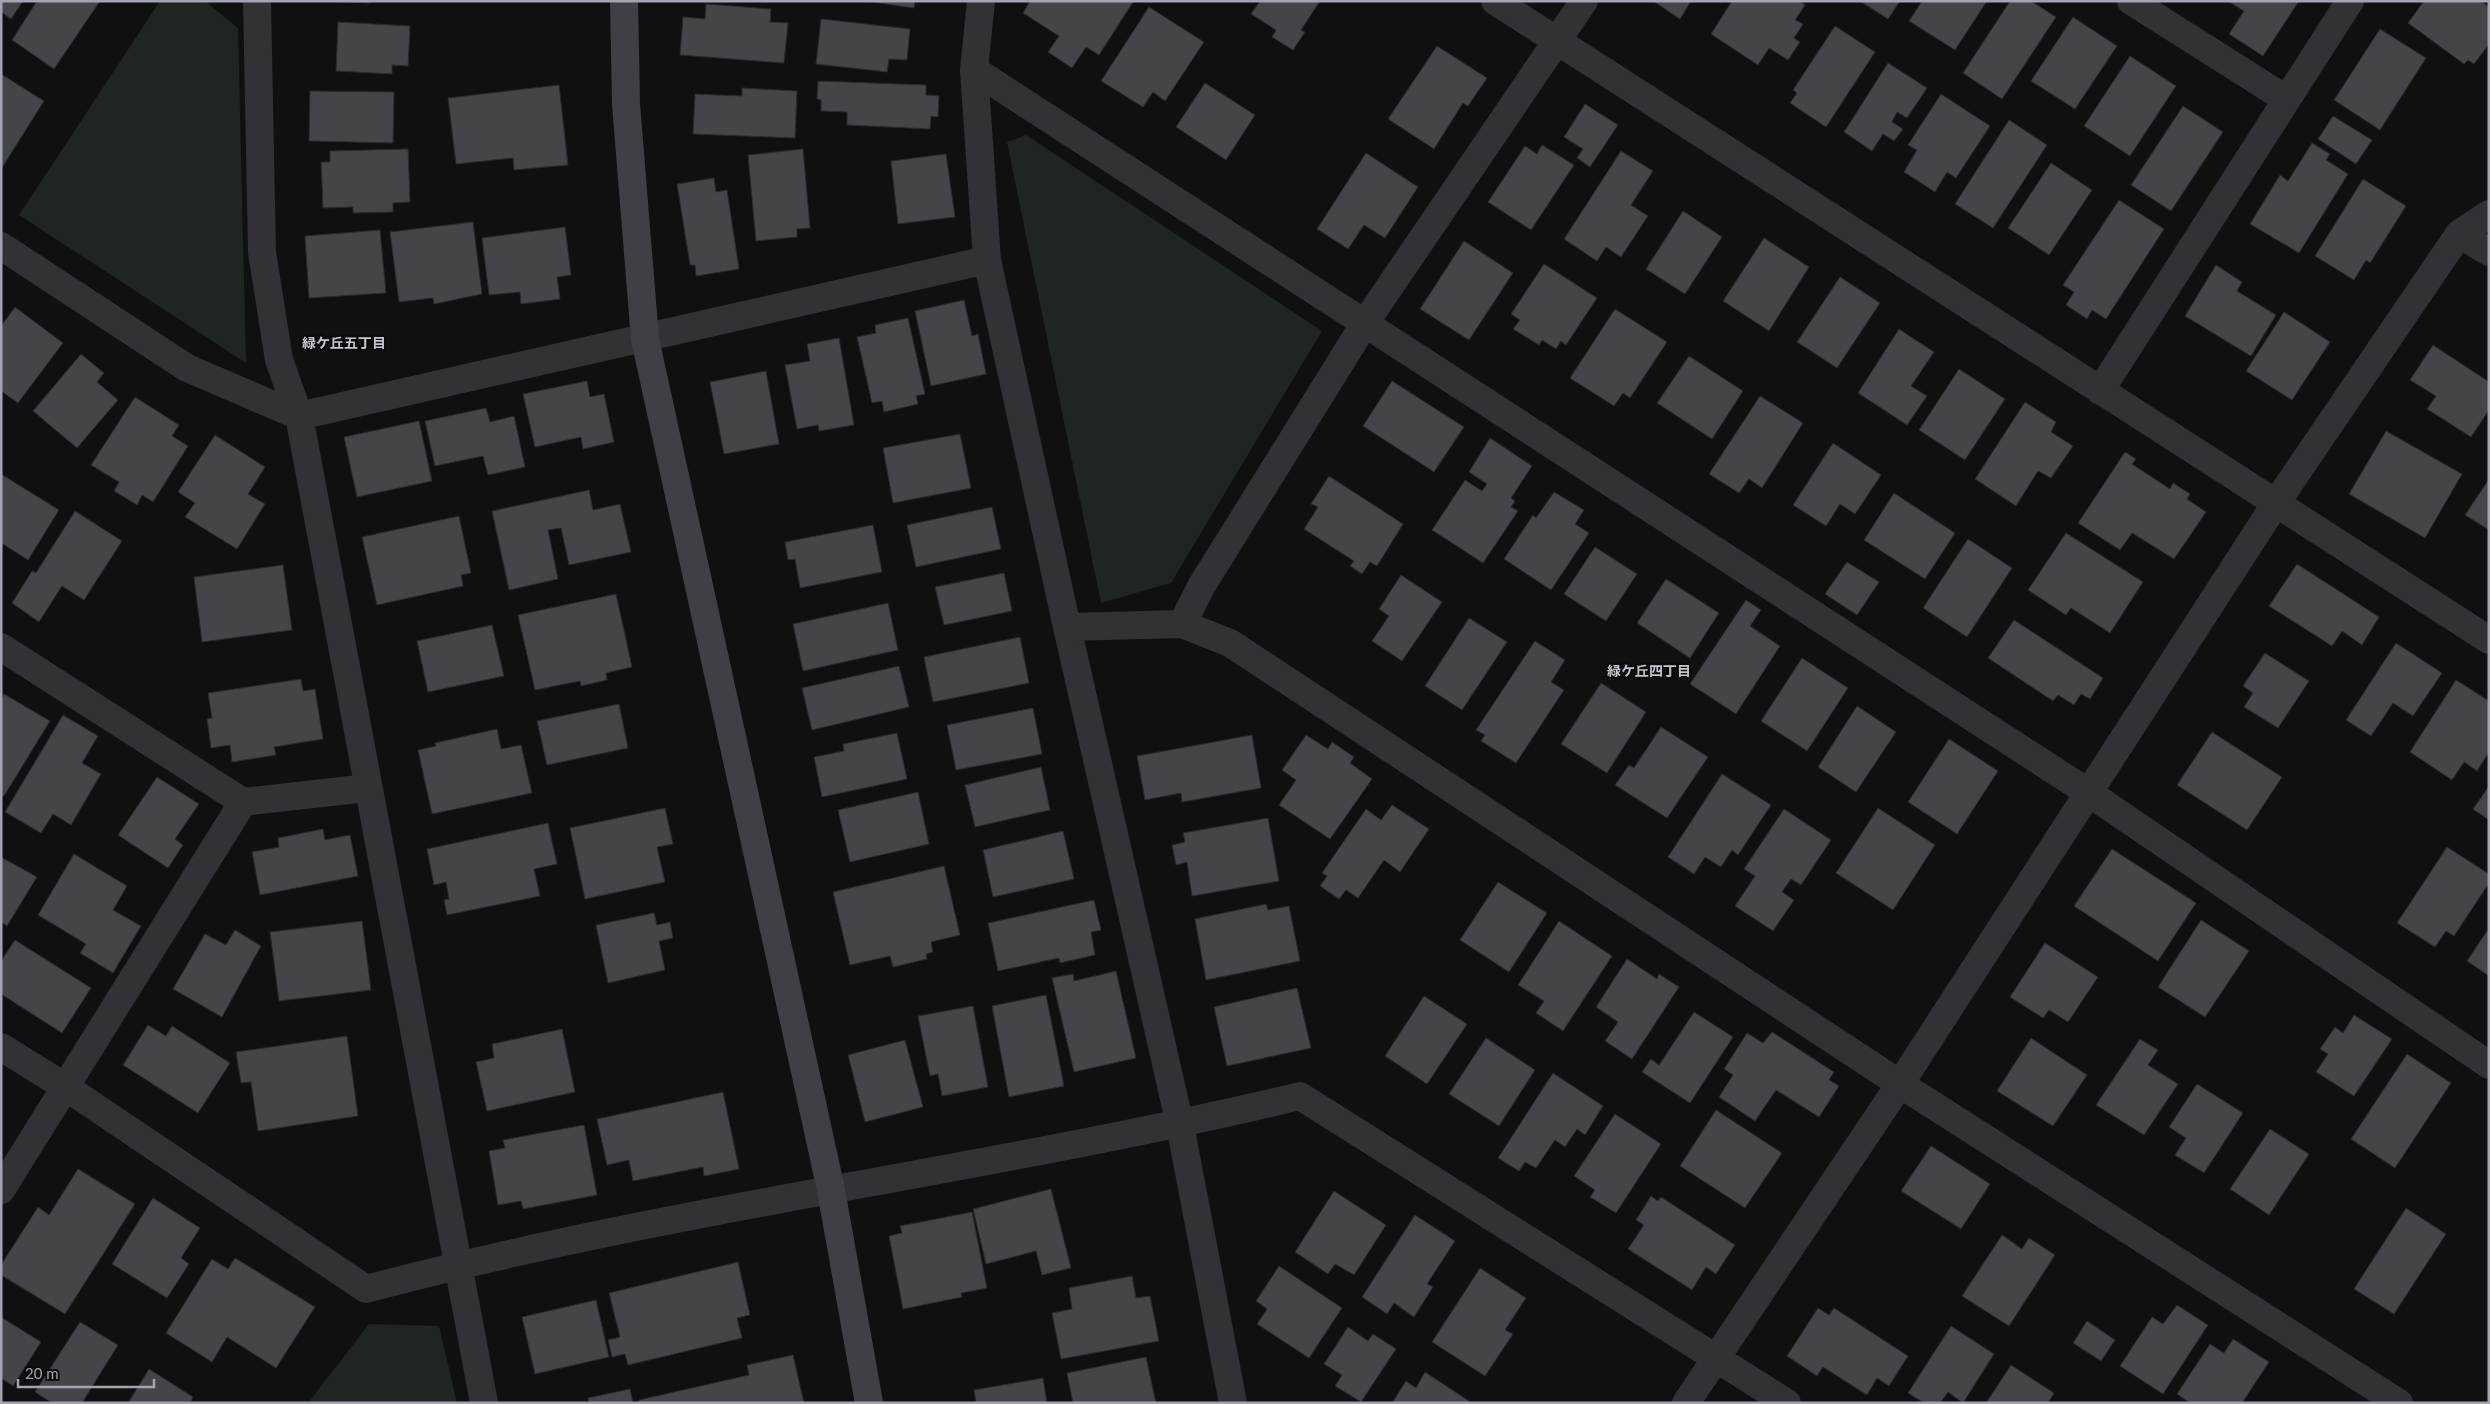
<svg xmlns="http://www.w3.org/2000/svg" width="2490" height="1404" font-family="Lato,'Noto Sans JP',sans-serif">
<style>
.green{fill:#1f2520}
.building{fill:#444549;stroke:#2a2a2d}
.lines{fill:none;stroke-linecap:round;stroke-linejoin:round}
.street{stroke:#313136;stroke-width:28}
.secondary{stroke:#3f4046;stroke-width:28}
.labels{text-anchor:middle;stroke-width:4.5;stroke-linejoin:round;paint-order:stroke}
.neighbourhood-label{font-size:14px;font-weight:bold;fill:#c3c4cd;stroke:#0b0b0c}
</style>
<rect width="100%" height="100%" fill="#101011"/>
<path class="green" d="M160,1H205L238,28L246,363L19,215Z
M1026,135L1322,331L1171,583L1101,603L1007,142Z
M369,1324L439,1326L457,1403H308Z"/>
<path class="building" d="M1,1H23L11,19L1,12Z
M37,1H100L54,69L12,40Z
M328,1H370V3Z
M865,1H915L914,8Z
M1030,1H1132L1133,2L1099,55L1086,47L1072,68L1048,52L1059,36L1023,13Z
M1260,1H1320L1301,30L1305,32L1293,50L1272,37L1276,30L1251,14Z
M1653,1H1691L1680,19Z
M1732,1H1800L1805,5L1795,20L1803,24L1794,38L1800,42L1788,60L1769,48L1758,65L1711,34Z
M1860,1H1900L1888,19Z
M1922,1H1987L1955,50L1909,21Z
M2010,1H2031L2056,17L2002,99L1963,73Z
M2228,1H2299L2263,56L2229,34L2244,11Z
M2424,1H2481L2489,7V44L2474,64L2468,60L2464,64L2408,23Z
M706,4L771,9L770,22L788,23L784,63L680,55L683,17L705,19Z
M1149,7L1204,42L1165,101L1153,92L1143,107L1101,81Z
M2073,17L2117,46L2075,109L2031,81Z
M821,19L910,29L907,60L889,59L887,72L816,64Z
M338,22L410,26L408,66L392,65V74L336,71Z
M1835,26L1875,52L1826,127L1790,103L1797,93L1793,90Z
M2380,29L2426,58L2380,130L2334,100Z
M1437,46L1487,78L1468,106L1463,103L1434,149L1388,119Z
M2130,56L2176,86L2130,156L2084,126Z
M1888,63L1927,88L1907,118L1897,112L1892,122L1903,129L1894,141L1883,134L1872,151L1844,132Z
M1,74L44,101L3,166L1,164Z
M818,81L926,85V95L939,96L938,117L931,116L930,129L847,125V112L821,111V100L817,99Z
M1205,83L1255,115L1226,160L1176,127Z
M559,85L568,165L514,170L513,158L456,164L448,98Z
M742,88L797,91L795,138L693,134L695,94L742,96Z
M310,91L394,92L393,143L309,141Z
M1941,94L1990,126L1956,178L1947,172L1935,192L1904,172L1917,150L1908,145Z
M1585,104L1618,125L1590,167L1577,158L1583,149L1564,137Z
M2183,106L2223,132L2171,211L2131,185Z
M2333,116L2372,140L2356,164L2318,139Z
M2009,120L2047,145L1993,228L1955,204Z
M2312,143L2330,154L2326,160L2348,174L2299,253L2250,224L2280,175L2288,181Z
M1542,145L1574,165L1531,230L1488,202L1525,146L1537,154Z
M408,149L410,202L393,203V212L353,213V207L323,208L321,162H330V151Z
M803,149L810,228L797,229V237L756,241L748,155Z
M1621,151L1653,171L1631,205L1648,216L1621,257L1606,247L1597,261L1564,239Z
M1366,153L1418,187L1385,238L1364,225L1348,249L1317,229Z
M946,154L955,217L898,224L891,161Z
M2051,163L2092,190L2049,255L2008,228Z
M714,178L716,192L727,190L739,269L696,276L695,265H690L677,184Z
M2363,179L2406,206L2370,263L2366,260L2354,280L2315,256Z
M2119,200L2164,229L2106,319L2092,310L2087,319L2066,305L2074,292L2063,285Z
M1683,211L1722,237L1685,294L1646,269Z
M473,222L482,294L434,304L433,298L399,302L390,232Z
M565,227L571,275L557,277L560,299L521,304L520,292L489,295L482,238Z
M380,230L386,293L309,298L305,236Z
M1764,238L1809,267L1769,331L1723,301Z
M1464,241L1513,273L1469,340L1420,309Z
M1544,264L1597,298L1566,345L1561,341L1556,349L1542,340L1539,345L1513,329L1520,320L1511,314Z
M2216,265L2242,282L2237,291L2276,315L2251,356L2185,316Z
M1840,277L1880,303L1837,368L1797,342Z
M964,300L972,336L978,334L986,374L931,386L915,311Z
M15,307L63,343L18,403L1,391V326Z
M1615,309L1667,342L1630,398L1623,393L1614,406L1570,378Z
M2284,312L2330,342L2292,400L2246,371Z
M908,318L925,394L916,396L918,404L884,412L882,401L872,403L857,337L876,333L875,325Z
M1899,329L1934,352L1911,386L1927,396L1907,425L1858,393Z
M839,338L854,425L819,431L818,425L797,429L785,365L810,361L807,344Z
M2433,345L2489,382V410L2471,437L2427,409L2436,396L2410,380Z
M81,354L104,373L97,382L118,400L77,448L33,411Z
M1689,356L1743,391L1712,439L1657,403Z
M1959,369L2005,399L1965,460L1919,430Z
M766,371L779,444L724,454L710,382Z
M587,381L590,397L604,394L614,442L583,449L581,437L535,447L523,394Z
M1392,381L1464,427L1434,472L1363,426Z
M1760,396L1803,423L1762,488L1749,479L1739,493L1709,474Z
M135,397L179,425L172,436L188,446L153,502L142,495L137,505L114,491L119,482L91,465Z
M2025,402L2056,422L2051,432L2073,446L2051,478L2038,471L2016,506L1975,479Z
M486,408L490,422L514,416L525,467L488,475L483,456L435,466L425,421Z
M419,421L432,481L357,497L344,437Z
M2386,431L2462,474L2425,538L2349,494Z
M960,434L971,488L893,503L883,448Z
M215,435L265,467L248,494L265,504L237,549L185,517L195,503L178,492Z
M1490,438L1532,466L1511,498L1515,501L1511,507L1518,511L1483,563L1432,530L1465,480L1482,491L1487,484L1469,472Z
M1833,443L1881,475L1855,514L1840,504L1826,526L1793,505Z
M2125,452L2136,459L2132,464L2170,489L2173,483L2190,494L2187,499L2206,512L2174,559L2132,533L2120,550L2078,523Z
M1,474L59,510L28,560L3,544L1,548Z
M1329,476L1403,524L1377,566L1370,562L1362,574L1350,566L1354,561L1304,529L1318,507L1311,504Z
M2489,479V530L2465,515Z
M589,490L593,510L620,504L631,552L569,565L561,528L548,530L558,579L509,590L492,511Z
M1554,492L1584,510L1575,524L1589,533L1551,590L1504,559L1533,515L1536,518Z
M1894,493L1955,533L1925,579L1864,540Z
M992,507L1001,549L916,567L907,525Z
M75,511L122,541L84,600L62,586L39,622L12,603L32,571L36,573Z
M459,516L471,573L461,575L463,586L377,605L362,537Z
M873,525L882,572L800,588L795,559L788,560L785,542Z
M2066,533L2143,582L2110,633L2071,608L2066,615L2028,590Z
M1968,539L2012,568L1967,637L1923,608Z
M1595,547L1637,574L1606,621L1564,594Z
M1847,562L1879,582L1857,615L1825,594Z
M2297,564L2379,617L2362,645L2342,631L2332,646L2269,606Z
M283,565L292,630L202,642L194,577Z
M1004,573L1012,611L944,625L935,587Z
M1401,575L1442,602L1402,661L1372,641L1389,616L1379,609Z
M1666,579L1719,613L1690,658L1637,623Z
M616,594L632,667L606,673L607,680L581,686L580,681L535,690L518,615Z
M1746,600L1761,610L1750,626L1780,646L1736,714L1690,684Z
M888,603L898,650L803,671L793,624Z
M1469,618L1507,642L1462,710L1425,686Z
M2014,620L2103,678L2090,699L2081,694L2074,705L2058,695L2053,701L1988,658Z
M492,625L504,676L428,692L417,641Z
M1020,637L1029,683L933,702L924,657Z
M1535,641L1565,660L1551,682L1564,690L1516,763L1481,741L1485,735L1476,730Z
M2396,643L2442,673L2413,716L2393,703L2371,736L2346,720Z
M2265,653L2309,681L2278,728L2244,707L2253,693L2243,686Z
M1802,658L1848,688L1807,751L1761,721Z
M899,666L909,707L812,730L802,688Z
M301,679L303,691L315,689L323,739L274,747L276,755L232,762L230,745L211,748L207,719L212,718L208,693Z
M2456,680L2489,701V752L2477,771L2464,762L2452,780L2410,752Z
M1601,683L1646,712L1607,773L1561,744Z
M4,694L50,721L4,796L1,795V699Z
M619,704L628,748L547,765L537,721Z
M1857,706L1896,732L1856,792L1818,767Z
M1033,708L1042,754L956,770L947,725Z
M63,715L98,736L82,763L101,774L71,825L53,814L41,833L5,812Z
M1661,727L1708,757L1667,818L1615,785L1629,765L1634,768Z
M497,729L501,749L521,745L532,793L432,814L418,750L436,746L435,743Z
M2212,732L2282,777L2247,830L2177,785Z
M897,733L907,779L822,797L814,757L844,751L843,744Z
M1252,735L1261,788L1182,802L1181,793L1145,800L1137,756Z
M1306,735L1328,749L1332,742L1354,757L1350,763L1372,779L1330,839L1279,805L1296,780L1282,770Z
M1949,739L1998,771L1957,834L1908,802Z
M1041,767L1050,810L975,827L965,785Z
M1722,774L1771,805L1738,855L1732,850L1721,867L1705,857L1694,874L1668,857Z
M157,777L199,804L175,839L183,845L168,868L118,835Z
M2489,786V820L2473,809Z
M918,792L929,844L850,862L838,810Z
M1392,805L1429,829L1400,872L1384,860L1358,898L1346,890L1339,899L1320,886L1327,876L1322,873L1366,809L1381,820Z
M665,808L673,844L657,847L665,882L585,899L570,828Z
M1878,808L1935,845L1893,910L1836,873Z
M1784,809L1831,840L1801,885L1791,879L1782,892L1794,900L1773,931L1735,906L1755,876L1744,869Z
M1268,818L1279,881L1192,896L1187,862L1176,865L1172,845L1185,842L1183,833Z
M548,823L557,864L534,869L540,896L447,915L444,900L449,899L446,882L434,885L427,849Z
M323,829L325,840L350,835L358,876L260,895L252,852L279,847L278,838Z
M1063,831L1074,879L993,897L983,850Z
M2447,847L2489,874V883L2454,936L2446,931L2435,947L2397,923Z
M2112,849L2196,903L2158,961L2074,906Z
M74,854L127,886L113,910L141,926L113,973L80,953L86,944L38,915Z
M1,857L37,877L7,926L1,922Z
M944,866L960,935L931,942L933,952L926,954L927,959L893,967L890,956L850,965L833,892Z
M1498,882L1547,913L1509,972L1460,940Z
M1094,900L1101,930L1091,932L1095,955L1060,963L1059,958L998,971L988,923Z
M1266,904L1268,910L1289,906L1300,961L1206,980L1195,919Z
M654,913L657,925L670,922L673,938L659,941L665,970L608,983L596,925Z
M2201,920L2249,951L2205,1017L2158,987Z
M362,921L371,990L279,1001L270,932Z
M1559,921L1612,956L1563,1031L1536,1013L1544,1001L1518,985Z
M2489,928V976L2467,961Z
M235,930L261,946L222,1017L173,989L205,934L226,945Z
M15,940L91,988L62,1033L1,994V961Z
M2045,943L2098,977L2068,1022L2049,1010L2043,1018L2010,997Z
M1627,959L1657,979L1659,974L1679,987L1632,1059L1605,1041L1618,1022L1596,1007Z
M1116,971L1136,1058L1074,1072L1052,978L1073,974L1074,981Z
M1297,988L1311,1048L1227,1066L1214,1007Z
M1046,995L1064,1086L1009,1097L992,1006Z
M1424,996L1467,1024L1427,1084L1385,1056Z
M973,1006L988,1087L942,1096L938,1074L930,1076L918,1016Z
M1694,1012L1733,1037L1690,1103L1642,1072L1651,1059L1659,1065Z
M2354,1015L2392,1039L2354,1096L2316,1072L2328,1054L2320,1049L2335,1027L2343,1033Z
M148,1025L166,1036L172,1026L230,1063L198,1113L123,1065Z
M562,1029L575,1092L487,1111L476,1062L494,1058L492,1044Z
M1772,1032L1834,1072L1829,1080L1839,1086L1819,1117L1776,1090L1755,1121L1719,1097L1733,1075L1724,1069L1747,1033L1763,1043Z
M347,1036L358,1116L258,1131L251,1082L241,1083L236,1052Z
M1486,1038L1535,1070L1499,1126L1449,1094Z
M2031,1038L2087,1075L2053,1126L1997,1091Z
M2140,1039L2158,1050L2148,1065L2178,1084L2144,1135L2096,1105Z
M905,1040L923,1107L865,1122L848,1055Z
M2407,1054L2451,1083L2395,1168L2351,1139Z
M1553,1073L1603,1106L1585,1135L1577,1129L1565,1147L1555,1140L1536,1168L1525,1162L1519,1171L1498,1158Z
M2197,1084L2243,1113L2204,1173L2175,1155L2186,1138L2169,1127Z
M723,1092L739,1169L704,1176L703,1167L633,1181L629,1160L607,1165L597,1119Z
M1716,1110L1782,1153L1745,1208L1680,1166Z
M1615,1114L1661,1144L1616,1213L1590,1197L1595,1190L1574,1176Z
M584,1125L597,1195L523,1209L521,1201L498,1205L489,1151L505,1148L503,1140Z
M2270,1129L2309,1154L2269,1215L2230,1189Z
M1931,1146L1990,1184L1961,1229L1901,1191Z
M78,1169L135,1204L65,1314L1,1275V1265L38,1207L49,1215Z
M1051,1189L1071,1268L1042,1275L1036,1251L986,1264L973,1209Z
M1334,1191L1386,1225L1354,1275L1335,1264L1328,1274L1295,1252Z
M1651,1196L1658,1201L1661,1197L1735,1245L1716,1274L1706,1267L1692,1290L1628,1249L1644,1225L1636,1220Z
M153,1198L200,1228L181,1258L189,1264L167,1298L112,1264Z
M2406,1208L2446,1234L2394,1314L2354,1289Z
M972,1212L987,1288L961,1293L962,1297L903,1309L889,1236L902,1233L900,1226Z
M1415,1215L1455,1241L1427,1284L1433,1287L1414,1317L1394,1303L1387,1314L1362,1297Z
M2002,1235L2022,1249L2029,1238L2055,1255L2009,1326L1962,1296Z
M235,1258L315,1307L276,1368L227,1337L212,1362L166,1333L212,1259L228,1269Z
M738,1262L750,1315L737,1318L742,1338L628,1365L625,1354L612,1357L608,1340L620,1337L609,1293Z
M1279,1266L1342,1308L1309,1358L1257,1324L1267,1309L1256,1301Z
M1480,1268L1526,1298L1505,1330L1513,1334L1485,1376L1432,1342Z
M1132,1276L1136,1298L1150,1296L1159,1341L1061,1359L1052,1313L1072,1309L1069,1288Z
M596,1300L609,1357L535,1374L522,1317Z
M2177,1305L2208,1325L2163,1394L2120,1366L2152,1317L2163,1324Z
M1818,1308L1829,1315L1834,1308L1908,1356L1889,1386L1877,1378L1867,1395L1823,1367L1817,1376L1787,1356Z
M1,1317L41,1342L13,1386L1,1378Z
M2087,1321L2115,1340L2101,1361L2073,1343Z
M80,1322L118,1345L82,1403H52L35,1392Z
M1951,1326L1994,1354L1963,1403L1948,1392L1940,1403H1924L1908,1393Z
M1348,1327L1368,1341L1373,1334L1396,1349L1361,1402L1335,1386L1342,1375L1324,1364Z
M2233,1339L2269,1362L2242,1403H2190L2177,1394L2210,1344L2224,1353Z
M793,1355L804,1403H639V1400L749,1375L747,1365Z
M1146,1357L1156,1403H1073L1067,1373Z
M2011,1365L2054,1393L2048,1403H1986Z
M149,1369L193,1397L190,1403H128Z
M1425,1372L1469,1401L1468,1403H1392L1406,1381L1416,1388Z
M1043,1378L1047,1403H973L976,1402L974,1390Z
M630,1389L633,1403H589L588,1398Z"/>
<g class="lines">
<path class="street" d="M257,1L262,252L279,360L299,416L484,1403
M981,1L974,70L987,260L1067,627L1180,1125L1233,1403
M1495,1L2489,640
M2131,1L2286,99
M974,70L2089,793L2489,1065
M2459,234L2489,252
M1,246L187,368L299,416L987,260
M2100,391L2350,1
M1182,624L1202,585L1365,323L1584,1
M1067,627L1182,624L1230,643L1900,1084L2399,1403
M1,647L243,802L367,788
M1,1047L67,1088L366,1289C674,1207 991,1170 1300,1096L1787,1403
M1,1190L243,802
M1686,1403L1900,1084L2276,503L2459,234L2489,214"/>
<path class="secondary" d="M624,1L626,104L645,339L831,1190L869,1403"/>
</g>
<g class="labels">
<g class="neighbourhood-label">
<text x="344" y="348">緑ケ丘五丁目</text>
<text x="1649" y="676">緑ケ丘四丁目</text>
</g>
</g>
<rect width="2490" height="1404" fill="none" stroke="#a2a5b1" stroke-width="5"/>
<path d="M18 1379v8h136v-8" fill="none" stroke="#a2a5b1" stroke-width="2.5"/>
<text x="25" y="1379" font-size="15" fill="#a2a5b1" stroke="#0b0b0c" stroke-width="4" paint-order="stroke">20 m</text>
</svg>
